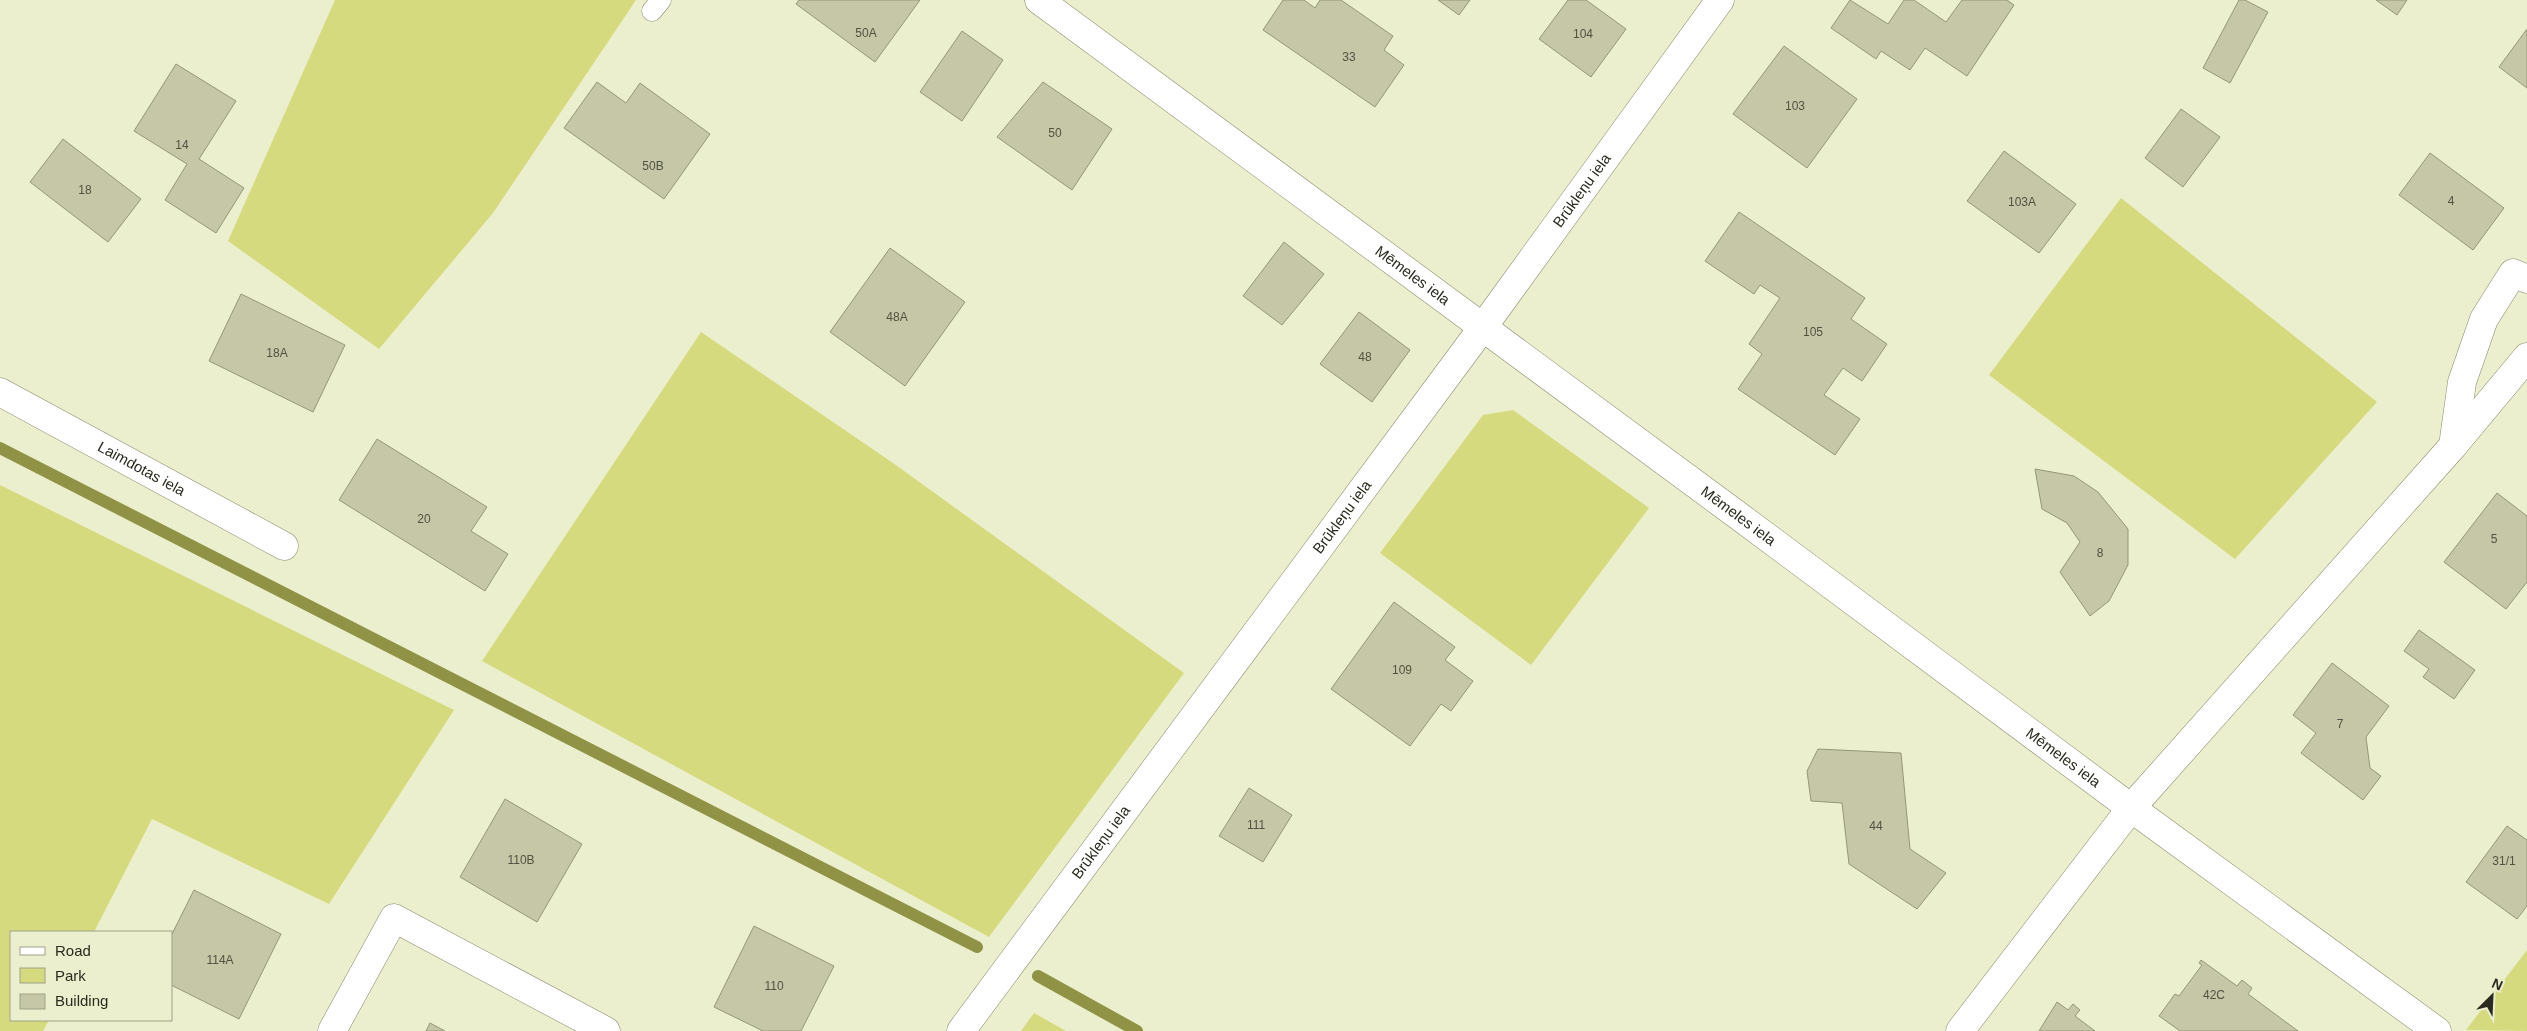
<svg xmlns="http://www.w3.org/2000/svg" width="2527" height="1031" font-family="Helvetica,sans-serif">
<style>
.green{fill:#d6da7e}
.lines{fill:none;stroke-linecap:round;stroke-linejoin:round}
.stream{stroke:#909345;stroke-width:12}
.building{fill:#c5c7a7;stroke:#949678}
.service-casing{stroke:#86886b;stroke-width:21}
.minor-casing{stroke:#86886b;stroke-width:29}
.service{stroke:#fff;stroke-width:20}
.minor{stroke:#fff;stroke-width:28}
.labels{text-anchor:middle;stroke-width:4;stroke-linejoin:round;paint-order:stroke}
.number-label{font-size:12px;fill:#515240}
.street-label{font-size:15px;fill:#2a2b1e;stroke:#ecefce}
</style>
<rect width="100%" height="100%" fill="#ecefce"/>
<path class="green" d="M335,0H636L493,213L379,349L228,241Z
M2121,198L2377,402L2235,559L1989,375Z
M701,332L893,463L1184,673L989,937L482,661Z
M1513,410L1649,508L1531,665L1380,553L1483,415Z
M0,485L454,710L329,904L152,819L94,932H11V1020H49L43,1031H0Z
M2527,950V1031L2466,1030Z
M1034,1013L1066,1031H1021Z"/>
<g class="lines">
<path class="stream" d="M0,448L977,947
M1038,976L1137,1031"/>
</g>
<path class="building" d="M799,0H920L875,62L796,4Z
M1283,0H1304L1315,8L1320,0H1341L1393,36L1384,50L1404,65L1375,107L1263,30Z
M1438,0H1470L1459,15Z
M1568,0H1586L1626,29L1591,77L1539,39Z
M1850,0L1888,24L1904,0H1914L1946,22L1962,0H2007L2014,5L1967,76L1925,48L1910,70L1881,51L1876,59L1831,28Z
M2239,0H2245L2268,12L2230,83L2203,68Z
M2376,0H2407L2397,15Z
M2527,29V88L2499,67Z
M962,31L1003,60L962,121L920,92Z
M1784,46L1857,99L1807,168L1733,114Z
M176,64L236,101L199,159L244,188L216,233L165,200L187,164L134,131Z
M597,82L626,103L640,83L710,134L664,199L564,128Z
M1043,82L1112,129L1072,190L997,137Z
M2181,109L2220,137L2183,187L2145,158Z
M63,139L141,199L108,242L30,182Z
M2004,151L2076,204L2039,253L1967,201Z
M2430,153L2504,208L2473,250L2399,195Z
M1739,212L1865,298L1851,319L1887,344L1862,381L1843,368L1824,395L1860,419L1835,455L1738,389L1762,354L1749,344L1780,298L1760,285L1754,294L1705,261Z
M1284,242L1324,274L1282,325L1243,296Z
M890,248L965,302L905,386L830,332Z
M241,294L345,345L313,412L209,361Z
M1359,312L1410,350L1372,402L1320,364Z
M377,439L487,507L471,531L508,554L485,591L339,500Z
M2035,469L2074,476L2098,492L2128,529V565L2109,601L2090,616L2060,572L2080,542L2067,523L2042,509Z
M2497,493L2527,516V582L2506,609L2444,562Z
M1394,602L1455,647L1445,660L1473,681L1451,711L1441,704L1410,746L1331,689Z
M2419,630L2475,670L2454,699L2423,677L2429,669L2404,651Z
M2332,663L2389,706L2366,737L2370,768L2381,776L2363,800L2301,753L2316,733L2293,715Z
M1818,749L1901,753L1910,849L1946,873L1917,909L1849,864L1842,803L1811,801L1807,771Z
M1249,788L1292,815L1263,862L1219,836Z
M505,799L582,844L537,922L460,877Z
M2507,826L2527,840V906L2517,919L2466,882Z
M194,890L281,934L239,1019L171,985V936Z
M754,926L834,966L801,1031H763L714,1007Z
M2201,960L2237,986L2242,980L2252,988L2248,994L2298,1031H2180L2159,1016L2175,994L2179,996L2202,965L2199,963Z
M2057,1002L2068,1010L2073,1004L2080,1010L2075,1016L2095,1031H2039Z
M430,1023L445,1031H426Z"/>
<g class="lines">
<defs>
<path id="service" d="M652,11L661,0"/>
<g id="minor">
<path id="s1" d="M1039,0L1736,514L2131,808L2437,1031"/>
<path id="s2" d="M0,392L284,546"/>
<path d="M2453,446L2462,382L2484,319L2513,273L2527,279"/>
<path d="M332,1031L394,918L606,1031"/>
<path id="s3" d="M961,1031L1483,327L1720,0"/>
<path d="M1960,1031L2131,808L2453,446L2527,357"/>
</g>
</defs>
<use href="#service" class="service-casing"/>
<use href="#minor" class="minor-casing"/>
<use href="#service" class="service"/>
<use href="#minor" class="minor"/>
</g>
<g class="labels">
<g class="number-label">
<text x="866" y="37">50A</text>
<text x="1583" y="38">104</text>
<text x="1349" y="61">33</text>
<text x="1795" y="110">103</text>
<text x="1055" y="137">50</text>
<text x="182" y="149">14</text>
<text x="653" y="170">50B</text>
<text x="85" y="194">18</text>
<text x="2451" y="205">4</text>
<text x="2022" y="206">103A</text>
<text x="897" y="321">48A</text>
<text x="1813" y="336">105</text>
<text x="277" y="357">18A</text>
<text x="1365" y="361">48</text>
<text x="424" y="523">20</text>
<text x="2494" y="543">5</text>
<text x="2100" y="557">8</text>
<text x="1402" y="674">109</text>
<text x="2340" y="728">7</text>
<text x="1256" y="829">111</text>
<text x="1876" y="830">44</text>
<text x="521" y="864">110B</text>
<text x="2504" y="865">31/1</text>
<text x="220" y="964">114A</text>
<text x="774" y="990">110</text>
<text x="2214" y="999">42C</text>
</g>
<g class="street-label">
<text dy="5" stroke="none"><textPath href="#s3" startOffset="1045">Brūkleņu iela</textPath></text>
<text dy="5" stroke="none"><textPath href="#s1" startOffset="464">Mēmeles iela</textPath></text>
<text dy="5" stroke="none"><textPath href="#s2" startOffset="161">Laimdotas iela</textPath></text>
<text dy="5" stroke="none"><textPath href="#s1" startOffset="869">Mēmeles iela</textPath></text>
<text dy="5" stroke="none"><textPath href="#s3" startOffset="640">Brūkleņu iela</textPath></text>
<text dy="5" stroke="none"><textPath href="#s1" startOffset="1274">Mēmeles iela</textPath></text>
<text dy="5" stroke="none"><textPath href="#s3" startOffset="235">Brūkleņu iela</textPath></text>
</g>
</g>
<rect x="10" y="931" width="162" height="90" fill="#ecefce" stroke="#9ea188"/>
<rect x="20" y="947" width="25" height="8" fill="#ffffff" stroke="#9ea188"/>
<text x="55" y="956" font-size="15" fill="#2a2b1e">Road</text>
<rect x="20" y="968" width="25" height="15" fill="#d6da7e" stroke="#9ea188"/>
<text x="55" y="981" font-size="15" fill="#2a2b1e">Park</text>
<rect x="20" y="994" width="25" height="15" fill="#c5c7a7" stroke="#9ea188"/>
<text x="55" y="1006" font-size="15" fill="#2a2b1e">Building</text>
<g transform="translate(2492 996) rotate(24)" stroke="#ecefce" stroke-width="4" paint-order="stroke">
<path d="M0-4L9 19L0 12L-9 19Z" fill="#2a2b1e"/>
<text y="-8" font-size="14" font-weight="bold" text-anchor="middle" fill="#2a2b1e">N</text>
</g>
</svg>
